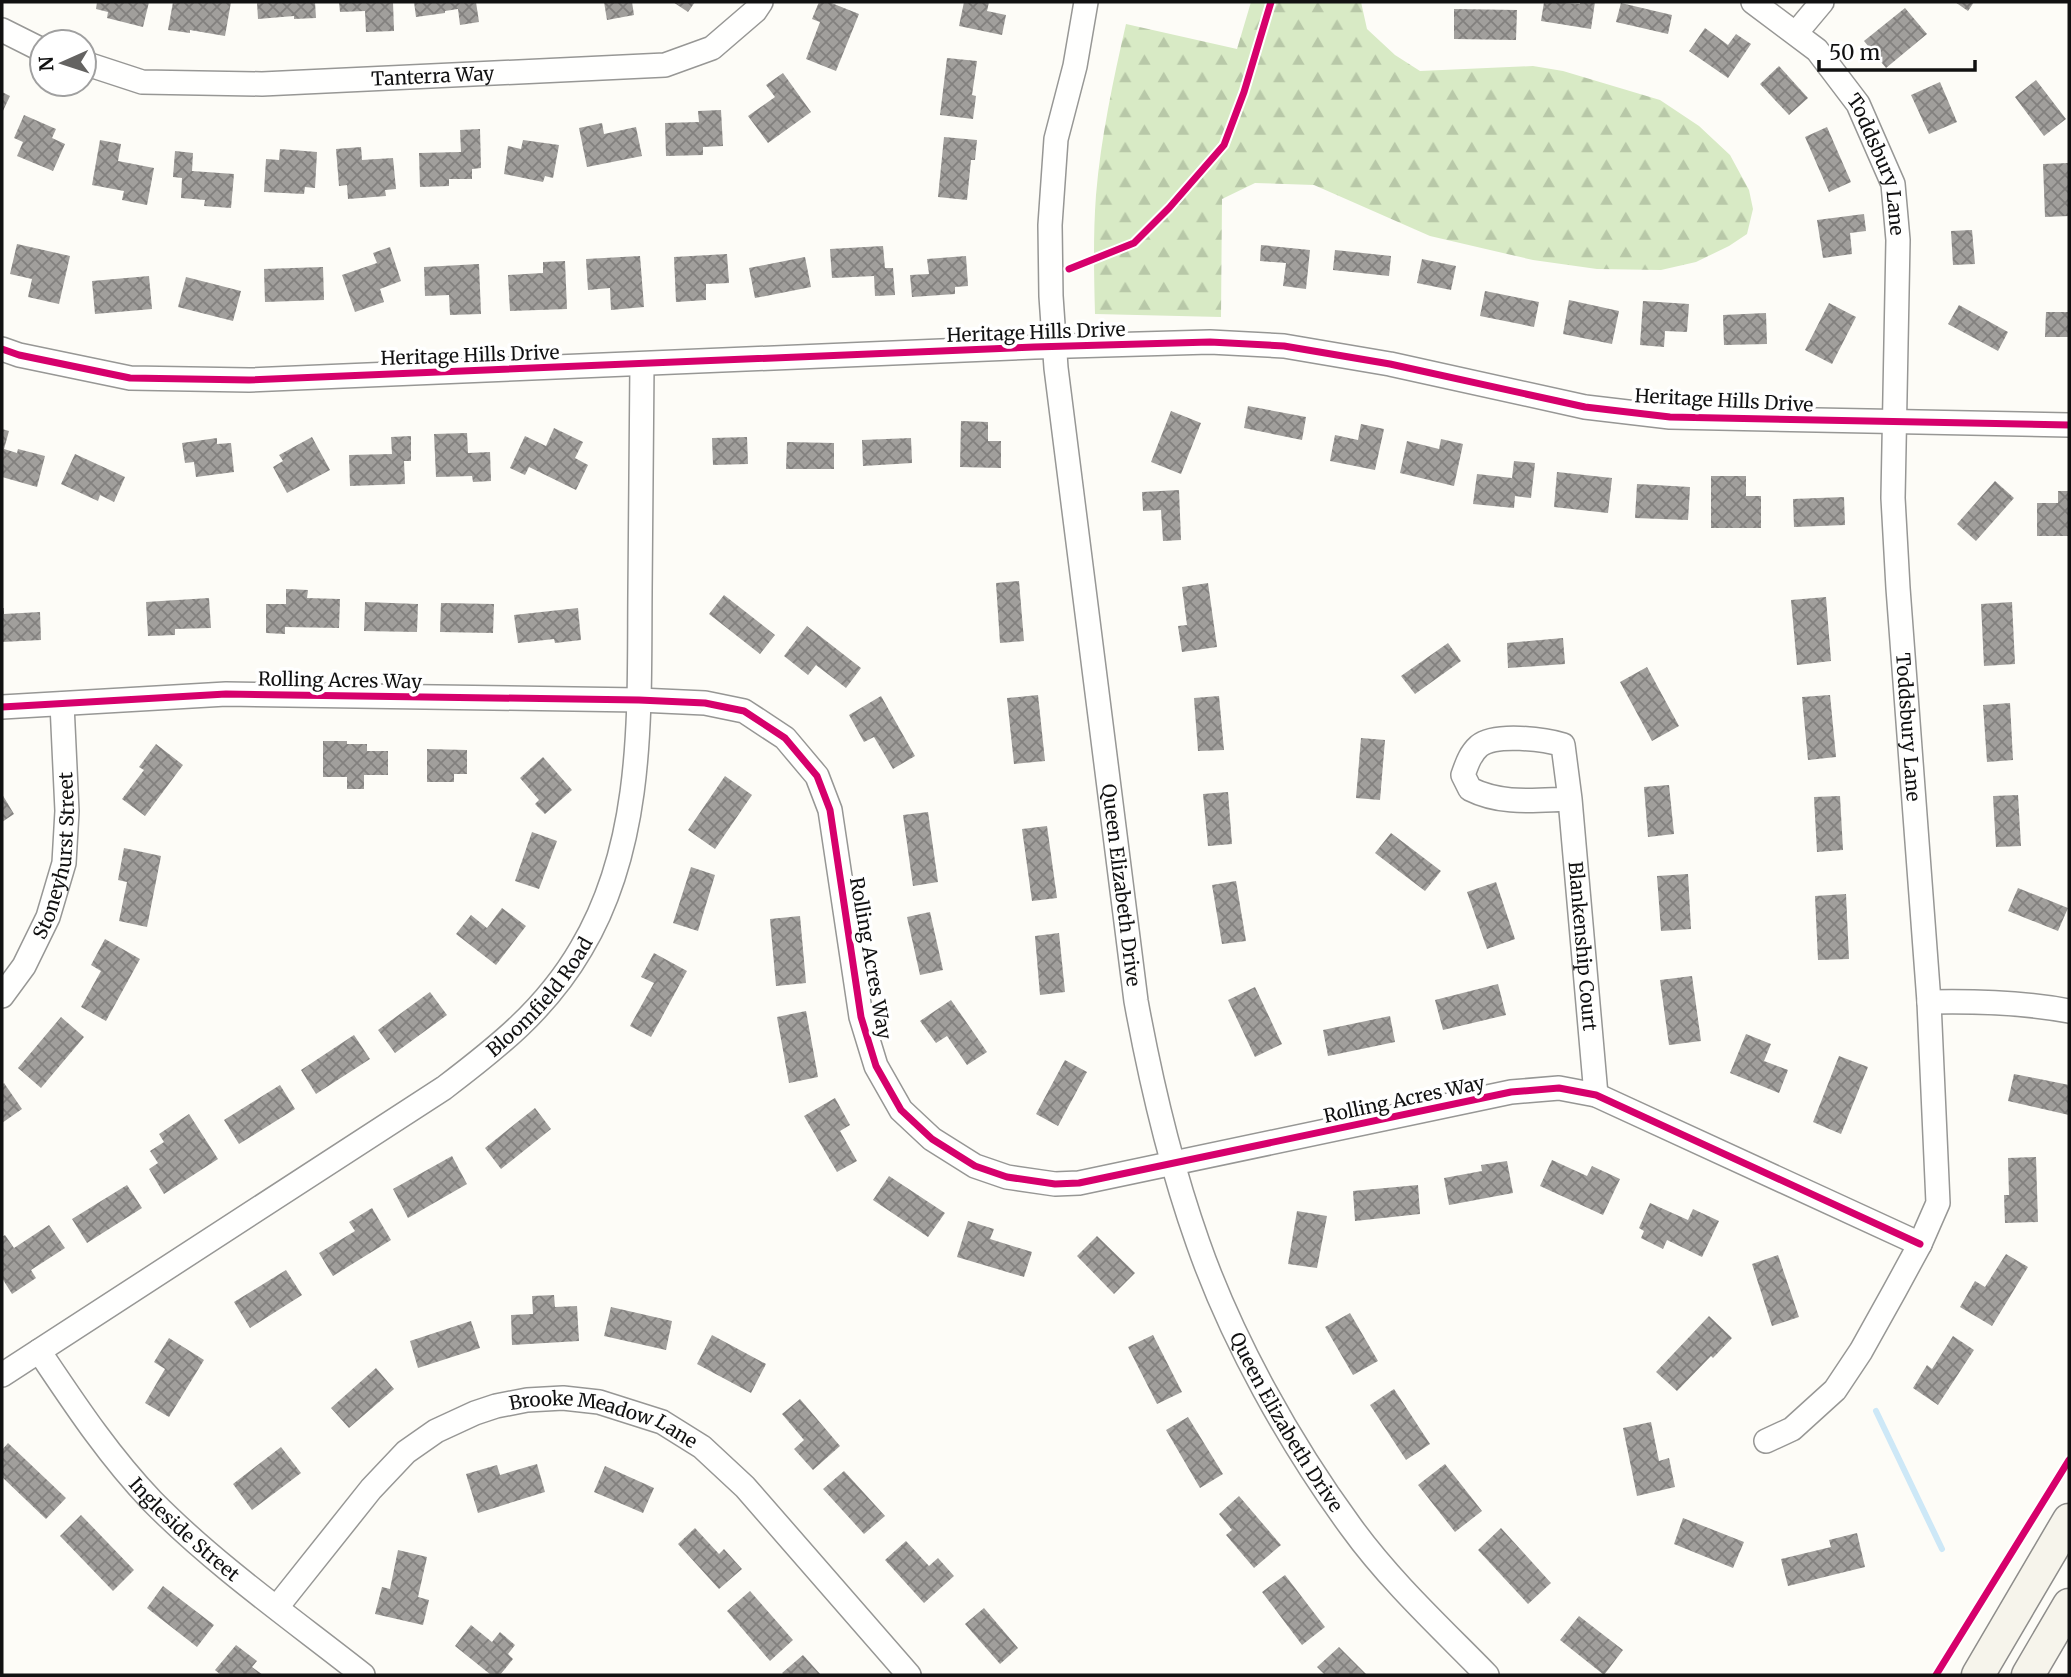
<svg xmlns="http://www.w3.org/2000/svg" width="2071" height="1677" font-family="Merriweather,serif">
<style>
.forest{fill:url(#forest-firs)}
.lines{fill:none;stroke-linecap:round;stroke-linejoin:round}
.stream{stroke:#cde8f7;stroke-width:6}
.building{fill:url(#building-cross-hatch)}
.street-casing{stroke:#979795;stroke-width:26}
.secondary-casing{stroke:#8e8d8b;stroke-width:35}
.street{stroke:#fffffe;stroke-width:23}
.secondary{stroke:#f6f4eb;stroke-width:32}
.cycleway-casing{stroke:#fff;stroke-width:11}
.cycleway{stroke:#d6006c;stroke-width:7}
.labels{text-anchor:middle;stroke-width:7;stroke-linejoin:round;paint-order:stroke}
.street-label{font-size:19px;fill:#111;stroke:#fff}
</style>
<defs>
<pattern id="forest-firs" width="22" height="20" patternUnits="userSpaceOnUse" patternTransform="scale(1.75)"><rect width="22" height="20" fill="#d8eac5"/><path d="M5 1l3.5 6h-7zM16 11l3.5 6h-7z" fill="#b8c8a8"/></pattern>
<pattern id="building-cross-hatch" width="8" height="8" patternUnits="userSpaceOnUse" patternTransform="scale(1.75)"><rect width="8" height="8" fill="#a19f9c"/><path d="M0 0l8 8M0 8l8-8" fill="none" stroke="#82807e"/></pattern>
</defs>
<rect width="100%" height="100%" fill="#fdfcf7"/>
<path class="forest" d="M1251,2H1361L1367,29L1395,55L1420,71L1533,66L1563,71L1660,100L1699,126L1730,155L1749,190L1753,209L1747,234L1729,246L1696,262L1661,270L1597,269L1533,260L1430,236L1314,185L1255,183L1222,199L1221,317L1095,314C1094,275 1093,235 1096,195C1101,137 1113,81 1126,24L1237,49Z"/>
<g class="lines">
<path class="stream" d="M1876,1411L1942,1549"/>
</g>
<path class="building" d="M97,2H149L143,27L107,18L108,12L96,9Z
M173,2H231L225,36L190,30V33L168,30Z
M257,2H315L316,18L294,19V16L258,19Z
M339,2H393L394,31L366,32L365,11L340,12Z
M414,2H476L479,22L460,25L458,9L445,11V13L416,17Z
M604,2H632L634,15L607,20Z
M673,2H695L688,12Z
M819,2H829L859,14L836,71L806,59L820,22L812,19Z
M964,2H989L987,11L1006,15L1002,35L959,26Z
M1544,2L1580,4V2H1595L1591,29L1541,21Z
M1955,2H1974L1968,11Z
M1621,3L1672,15L1668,34L1616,22Z
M1905,8L1927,34L1886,68L1864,41Z
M1454,9L1517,10L1516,40L1454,39Z
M1705,28L1728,45L1736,34L1751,44L1728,78L1689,51Z
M947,58L977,61L972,95L976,96L973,119L940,115Z
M1779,66L1808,98L1789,115L1760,84Z
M783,73L811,112L768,143L748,116L775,97L766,85Z
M2036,80L2066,119L2044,136L2015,97Z
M1940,82L1957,122L1929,134L1911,95Z
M2,92L10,96L2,113Z
M721,110L723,146L703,147V155L666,156L665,123L699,122L698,111Z
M24,115L56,129L52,138L65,144L53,171L17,156L23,142L14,138Z
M602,123L604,134L636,127L642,156L587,167L579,128Z
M1827,127L1851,182L1829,192L1805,137Z
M480,129L481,168L472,169V179H449V186L420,187L419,153L461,152L460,130Z
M944,137L977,140L975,160H971L967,200L938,197Z
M100,140L121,144L118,161L154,168L147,205L122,200L124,191L92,185Z
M523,140L559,145L553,178L545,176L543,182L504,174L508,146L521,149Z
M361,147L362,160L393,158L396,189L385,190L386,196L348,199L347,185L339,186L336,149Z
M280,149L317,152L315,188L305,187L304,194L264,192L266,159L279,160Z
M175,151L193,153L192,171L234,174L231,208L204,206L205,200L181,198L182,178L173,177Z
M2069,163V216L2045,217L2043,164Z
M1864,214L1866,231L1850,233L1852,254L1823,258L1817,220Z
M1972,230L1975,264L1953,265L1951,231Z
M17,244L70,256L59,304L28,297L32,279L10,274Z
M1261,245L1310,250L1306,289L1283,286L1286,263L1260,261Z
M883,246L885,268H893L895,295L875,296L874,276L832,278L830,249Z
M390,247L401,281L380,289L384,302L355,312L342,275L377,263L373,253Z
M1335,250L1391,256L1389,276L1333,270Z
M727,254L729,283L706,284V300L676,302L674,257Z
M640,256L644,307L611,310L610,288L588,290L586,259Z
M966,256L968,286L955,287V294L912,297L910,275L929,274L927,259Z
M805,257L811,287L755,298L749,268Z
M1422,259L1456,266L1451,290L1417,283Z
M565,261L567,309L510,311L508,275L543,273V262Z
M479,264L481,314L450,315L449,295L425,296L424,267Z
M323,267L324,300L265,302L264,269Z
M149,276L152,309L95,314L92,281Z
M186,277L241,291L233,321L178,307Z
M1485,291L1539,302L1534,327L1480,316Z
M1569,300L1619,311L1612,344L1563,334Z
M1643,301L1689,304L1687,332L1665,331L1664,347L1640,345Z
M1829,303L1856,317L1832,364L1805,350Z
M1959,305L2008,332L1998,351L1948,324Z
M2046,312H2069V337H2045Z
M1766,313L1767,344L1724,345L1723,315Z
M1248,406L1306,417L1302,440L1244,428Z
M1171,411L1201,423L1181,474L1151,462Z
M961,421L988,422V441H1001V468L960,467Z
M1361,424L1384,429L1375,470L1330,461L1335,435L1358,440Z
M554,428L583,442L575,458L588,465L576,490L529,467L525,475L510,468L525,436L546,446Z
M2,429L9,431L4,449L17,453L18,449L45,456L37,487L2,477Z
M467,433L468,453L490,452L491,481L473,482L472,476L436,477L434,434Z
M411,436V461H404L405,484L350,486L349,455L392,454L391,437Z
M312,437L330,470L287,493L273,467L283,461L279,455Z
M747,437L748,464L713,465L712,438Z
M217,438V444L231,443L234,472L196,477L194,462L185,463L182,443Z
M911,438L912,463L863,466L862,440Z
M1441,439L1463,444L1454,486L1400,473L1407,441L1439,449Z
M787,442L834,443V469H786Z
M75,454L125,477L114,502L100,495L98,501L61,484Z
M1514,461L1535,463L1531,498L1515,496L1514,508L1473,504L1477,474L1512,478Z
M1557,472L1612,478L1608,513L1554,507Z
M1711,476H1746V496H1761V528H1711Z
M1995,481L2014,498L1976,541L1957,524Z
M1637,484L1690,487L1688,520L1635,518Z
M1179,490L1181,540L1163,541L1161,510L1143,511L1142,492Z
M2058,491H2069V536H2037V503H2058Z
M1844,497L1845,525L1794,527L1793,499Z
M1019,581L1024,641L1000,643L996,583Z
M1208,583L1217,647L1182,652L1178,626L1187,625L1182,587Z
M286,589L308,590L307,598L340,599L339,628L285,627V634L266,633V604H286Z
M724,595L775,635L760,654L709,614Z
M1826,597L1831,661L1797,665L1791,600Z
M209,598L211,628L175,629V635L148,636L146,602Z
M365,602L418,604L417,632L364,631Z
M2012,602L2015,664L1984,666L1981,604Z
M441,603L494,604L493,633L440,632Z
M2,608H4V614L40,612L41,640L2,642Z
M578,608L581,640L555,643L554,639L518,643L514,615Z
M807,626L861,668L846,688L816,665L808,675L784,656Z
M1563,638L1565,664L1508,668L1507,643Z
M1448,643L1461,661L1415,694L1401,676Z
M1647,667L1679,726L1652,741L1620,682Z
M1038,695L1045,761L1014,764L1007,698Z
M1830,695L1836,757L1808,760L1802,697Z
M881,696L915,756L893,769L874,737L864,742L849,715Z
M1219,696L1224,750L1198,751L1194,698Z
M2010,703L2013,760L1987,762L1983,705Z
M1361,738L1385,740L1380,800L1356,798Z
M323,741H347V744H367V751H388V775H364V789H347V777H323Z
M156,744L183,765L145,816L122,799L144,770L139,767Z
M427,749L467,750V774H454V782H427Z
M543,757L572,790L545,814L535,804L539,800L520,778Z
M725,776L752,795L715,849L688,830Z
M1669,785L1674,834L1648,837L1644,787Z
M1228,792L1232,844L1208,846L1203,794Z
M2,794L14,814L2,822Z
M2018,795L2021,846L1996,847L1993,796Z
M1840,796L1843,850L1817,852L1814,797Z
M928,812L938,882L913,886L903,815Z
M1047,826L1057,898L1032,901L1022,829Z
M532,832L557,841L539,889L515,881Z
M1391,833L1441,871L1425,891L1375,853Z
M124,848L161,856L147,927L119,921L127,882L118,880Z
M691,867L715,875L698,931L673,923Z
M1688,874L1691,929L1661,931L1657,876Z
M1236,881L1246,941L1222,944L1212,885Z
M1496,882L1515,939L1487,949L1467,892Z
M2018,888L2068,908L2058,931L2008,911Z
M1846,894L1849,959L1818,960L1815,896Z
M502,908L526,926L496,965L456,934L471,915L487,928Z
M930,912L943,970L920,975L907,917Z
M800,916L806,983L776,986L770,919Z
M1059,933L1065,992L1040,995L1035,936Z
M105,939L140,959L106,1021L81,1007L101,971L91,965Z
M654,953L687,971L651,1037L630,1026L654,983L641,977Z
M1692,976L1701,1041L1669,1045L1660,980Z
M1498,984L1506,1015L1443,1030L1435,1000Z
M1255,987L1282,1044L1255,1057L1228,1000Z
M430,992L447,1015L395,1053L378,1030Z
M951,1000L987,1052L967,1065L947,1036L936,1043L920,1021Z
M806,1011L818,1077L789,1083L777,1017Z
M1390,1016L1395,1042L1328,1056L1323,1030Z
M61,1017L84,1037L41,1088L18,1068Z
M1746,1034L1771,1044L1764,1061L1788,1070L1779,1093L1730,1073Z
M354,1035L370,1059L316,1094L301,1070Z
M1839,1056L1868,1067L1841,1134L1813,1122Z
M1065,1060L1087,1072L1058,1126L1036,1114Z
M2014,1074L2069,1085V1115L2008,1101Z
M4,1083L22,1109L2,1123V1085Z
M280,1085L295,1109L239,1144L224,1120Z
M835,1098L850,1125L840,1131L857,1161L837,1172L804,1116Z
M535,1108L551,1129L501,1169L485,1148Z
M189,1114L218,1159L164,1194L149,1169L158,1163L150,1151L164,1142L159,1134Z
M452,1156L467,1184L408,1218L393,1189Z
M2036,1157L2038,1222L2005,1223L2004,1195H2009L2008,1158Z
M1552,1160L1587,1176L1592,1166L1620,1179L1603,1215L1540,1186Z
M1507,1161L1513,1193L1449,1205L1444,1178L1482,1171L1481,1165Z
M889,1176L945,1213L928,1237L873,1200Z
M127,1185L142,1208L87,1243L72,1219Z
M1418,1185L1420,1214L1355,1221L1353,1191Z
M1650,1203L1688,1220L1693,1209L1719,1221L1702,1257L1667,1240L1663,1249L1641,1238L1644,1231L1639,1228Z
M372,1208L391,1240L333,1276L319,1253L355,1231L349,1222Z
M1297,1211L1327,1216L1317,1268L1288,1264Z
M968,1221L994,1229L990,1239L1032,1252L1024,1277L957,1257Z
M49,1225L65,1248L31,1270L36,1278L12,1294L2,1278V1237L5,1235L14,1248Z
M1097,1236L1135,1273L1114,1294L1077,1256Z
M2006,1254L2028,1267L1992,1326L1960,1307L1975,1281L1985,1287Z
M1778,1255L1799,1317L1772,1326L1752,1264Z
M286,1270L302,1295L250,1328L234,1302Z
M554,1295L555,1307L577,1306L579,1341L512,1345L511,1315L533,1314L532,1296Z
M611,1307L672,1321L666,1350L604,1336Z
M1350,1313L1378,1361L1353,1375L1325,1327Z
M1709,1316L1732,1338L1713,1358L1711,1356L1677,1391L1656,1372Z
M471,1321L480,1348L418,1368L410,1341Z
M712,1335L766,1364L751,1393L697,1364Z
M1153,1335L1182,1392L1157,1404L1128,1347Z
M1953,1336L1974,1350L1938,1405L1913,1388L1927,1365L1932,1369Z
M169,1338L204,1360L169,1417L145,1403L165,1369L154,1362Z
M376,1368L394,1389L349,1428L331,1408Z
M1394,1389L1430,1444L1406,1460L1370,1405Z
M800,1399L840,1446L813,1470L794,1449L804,1440L782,1414Z
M1188,1417L1223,1474L1200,1488L1166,1430Z
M1651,1422L1659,1461L1669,1458L1675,1487L1637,1496L1623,1428Z
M8,1443L66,1498L46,1519L2,1477V1450Z
M281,1447L301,1473L252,1510L233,1484Z
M537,1464L545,1492L478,1513L466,1474L497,1465L500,1475Z
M1445,1464L1482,1511L1455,1532L1418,1485Z
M605,1466L654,1488L643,1513L594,1492Z
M844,1471L885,1516L864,1534L823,1489Z
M1239,1496L1281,1545L1254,1568L1226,1535L1232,1530L1219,1514Z
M81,1515L134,1570L113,1591L60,1536Z
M1683,1518L1744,1542L1733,1568L1674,1544Z
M695,1528L719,1554L724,1549L742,1569L719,1589L678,1544Z
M1501,1528L1551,1583L1528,1604L1478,1550Z
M1857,1533L1865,1567L1788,1586L1781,1559L1831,1547L1829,1540Z
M906,1541L929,1566L938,1558L954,1576L924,1603L885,1560Z
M398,1550L427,1557L418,1597L429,1600L423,1625L375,1614L382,1587L390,1589Z
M1285,1575L1325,1627L1302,1645L1262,1592Z
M163,1586L214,1625L197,1647L147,1608Z
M750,1591L793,1640L770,1661L727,1611Z
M984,1608L1018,1648L1000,1664L965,1624Z
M1579,1616L1623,1650L1604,1675L1560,1640Z
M471,1625L492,1642L500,1632L515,1645L508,1654L513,1659L500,1675H491L455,1646Z
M236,1645L257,1661L252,1667L263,1675H221L215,1670Z
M1339,1647L1367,1675H1325L1317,1667Z
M803,1655L821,1675H784L782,1673Z"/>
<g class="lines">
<defs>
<g id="street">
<path id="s1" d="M1086,2L1075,66L1056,139L1050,225L1051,296L1056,368L1136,1001C1151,1083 1170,1164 1198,1243C1232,1340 1290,1444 1351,1527C1390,1581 1441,1628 1487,1675"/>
<path id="s2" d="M1753,2L1817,50L1858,104L1893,184L1898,240L1893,498L1898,588L1929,1002L1938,1203L1920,1244L1895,1290L1861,1351L1835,1390L1792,1429L1766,1441"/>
<path d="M2,30L42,50"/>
<path d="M1796,33L1822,2"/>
<path id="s3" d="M84,63L142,82L262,84L665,65L712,48L755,11L761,2"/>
<path d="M2,349L19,355L130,378L249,380L1034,347L1210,342L1284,346L1390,364L1585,407L1670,417L2069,425"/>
<path d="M2,707L226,694L639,700L705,703L744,711L785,738L817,776L830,810L861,1017L876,1066L901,1110L932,1139L975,1166L1007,1177L1055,1184L1079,1183L1511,1092L1559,1088L1596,1095L1920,1244"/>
<path id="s4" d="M1570,799C1535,800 1502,805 1470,789L1463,775C1467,764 1470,754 1479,746C1495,733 1544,739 1563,745L1570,799L1596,1095"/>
<path id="s5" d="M2,996L24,966L48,917L64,863L67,811L62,704"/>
<path d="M1929,1002C1976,1001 2022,1002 2069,1011"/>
<path id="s6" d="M39,1351C74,1403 108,1455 152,1501C215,1565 292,1619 363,1675"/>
<path id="s7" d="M2,1375L444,1088C498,1047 546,1009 581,949C645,842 639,712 640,592C641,516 642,440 642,364"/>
<path id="s8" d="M277,1607L371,1489L406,1452L436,1431L475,1413L496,1406L527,1400L563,1398L599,1402L662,1422L702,1447L745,1487L909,1675"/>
</g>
<path id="secondary" d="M1978,1675L2069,1520
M2028,1675L2069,1605"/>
</defs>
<use href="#street" class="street-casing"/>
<use href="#secondary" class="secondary-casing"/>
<use href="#street" class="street"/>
<use href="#secondary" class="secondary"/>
<defs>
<path id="cycleway" d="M1069,269L1134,243L1169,208L1224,145L1244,92L1271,2
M2,349L19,355L130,378L249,380L1034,347L1210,342L1284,346L1390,364L1585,407L1670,417L2069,425
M2,707L226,694L639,700L705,703L744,711L785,738L817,776L830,810L861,1017L876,1066L901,1110L932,1139L975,1166L1007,1177L1055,1184L1079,1183L1511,1092L1559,1088L1596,1095L1920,1244
M1936,1675L2069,1460"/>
</defs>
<use href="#cycleway" class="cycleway-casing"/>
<use href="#cycleway" class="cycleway"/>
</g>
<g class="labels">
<g class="street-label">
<text dy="7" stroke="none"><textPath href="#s3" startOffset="352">Tanterra Way</textPath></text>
<text dy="7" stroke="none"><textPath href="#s2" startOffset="212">Toddsbury Lane</textPath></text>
<text transform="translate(1036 332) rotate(-2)" y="7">Heritage Hills Drive</text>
<text transform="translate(470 355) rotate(-2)" y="7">Heritage Hills Drive</text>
<text transform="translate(1724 400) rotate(3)" y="7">Heritage Hills Drive</text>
<text transform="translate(340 680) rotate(1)" y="7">Rolling Acres Way</text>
<text dy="7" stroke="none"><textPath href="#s2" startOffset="779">Toddsbury Lane</textPath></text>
<text dy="7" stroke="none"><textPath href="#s5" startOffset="154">Stoneyhurst Street</textPath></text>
<text dy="7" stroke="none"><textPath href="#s1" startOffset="891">Queen Elizabeth Drive</textPath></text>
<text dy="7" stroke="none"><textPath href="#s4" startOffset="439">Blankenship Court</textPath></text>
<text transform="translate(871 958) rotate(80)" y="7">Rolling Acres Way</text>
<text dy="7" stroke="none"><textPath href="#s7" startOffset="660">Bloomfield Road</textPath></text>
<text transform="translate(1404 1099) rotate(-12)" y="7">Rolling Acres Way</text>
<text dy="7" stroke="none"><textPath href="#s1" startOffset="1458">Queen Elizabeth Drive</textPath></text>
<text dy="7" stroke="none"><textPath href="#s8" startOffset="415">Brooke Meadow Lane</textPath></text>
<text dy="7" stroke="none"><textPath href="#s6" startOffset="231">Ingleside Street</textPath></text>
</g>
</g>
<rect width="2071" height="1677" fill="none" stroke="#111111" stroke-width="7"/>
<g transform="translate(63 63) rotate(267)"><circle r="33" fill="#ffffff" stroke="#a0a0a0" stroke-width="2"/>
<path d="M0-5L12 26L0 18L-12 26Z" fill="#646362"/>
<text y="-10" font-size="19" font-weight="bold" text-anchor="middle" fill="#111111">N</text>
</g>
<path d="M1819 60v10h156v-10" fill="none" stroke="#111111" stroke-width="3.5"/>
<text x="1829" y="60" font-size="21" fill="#111111" stroke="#ffffff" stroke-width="5" paint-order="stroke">50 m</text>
</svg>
